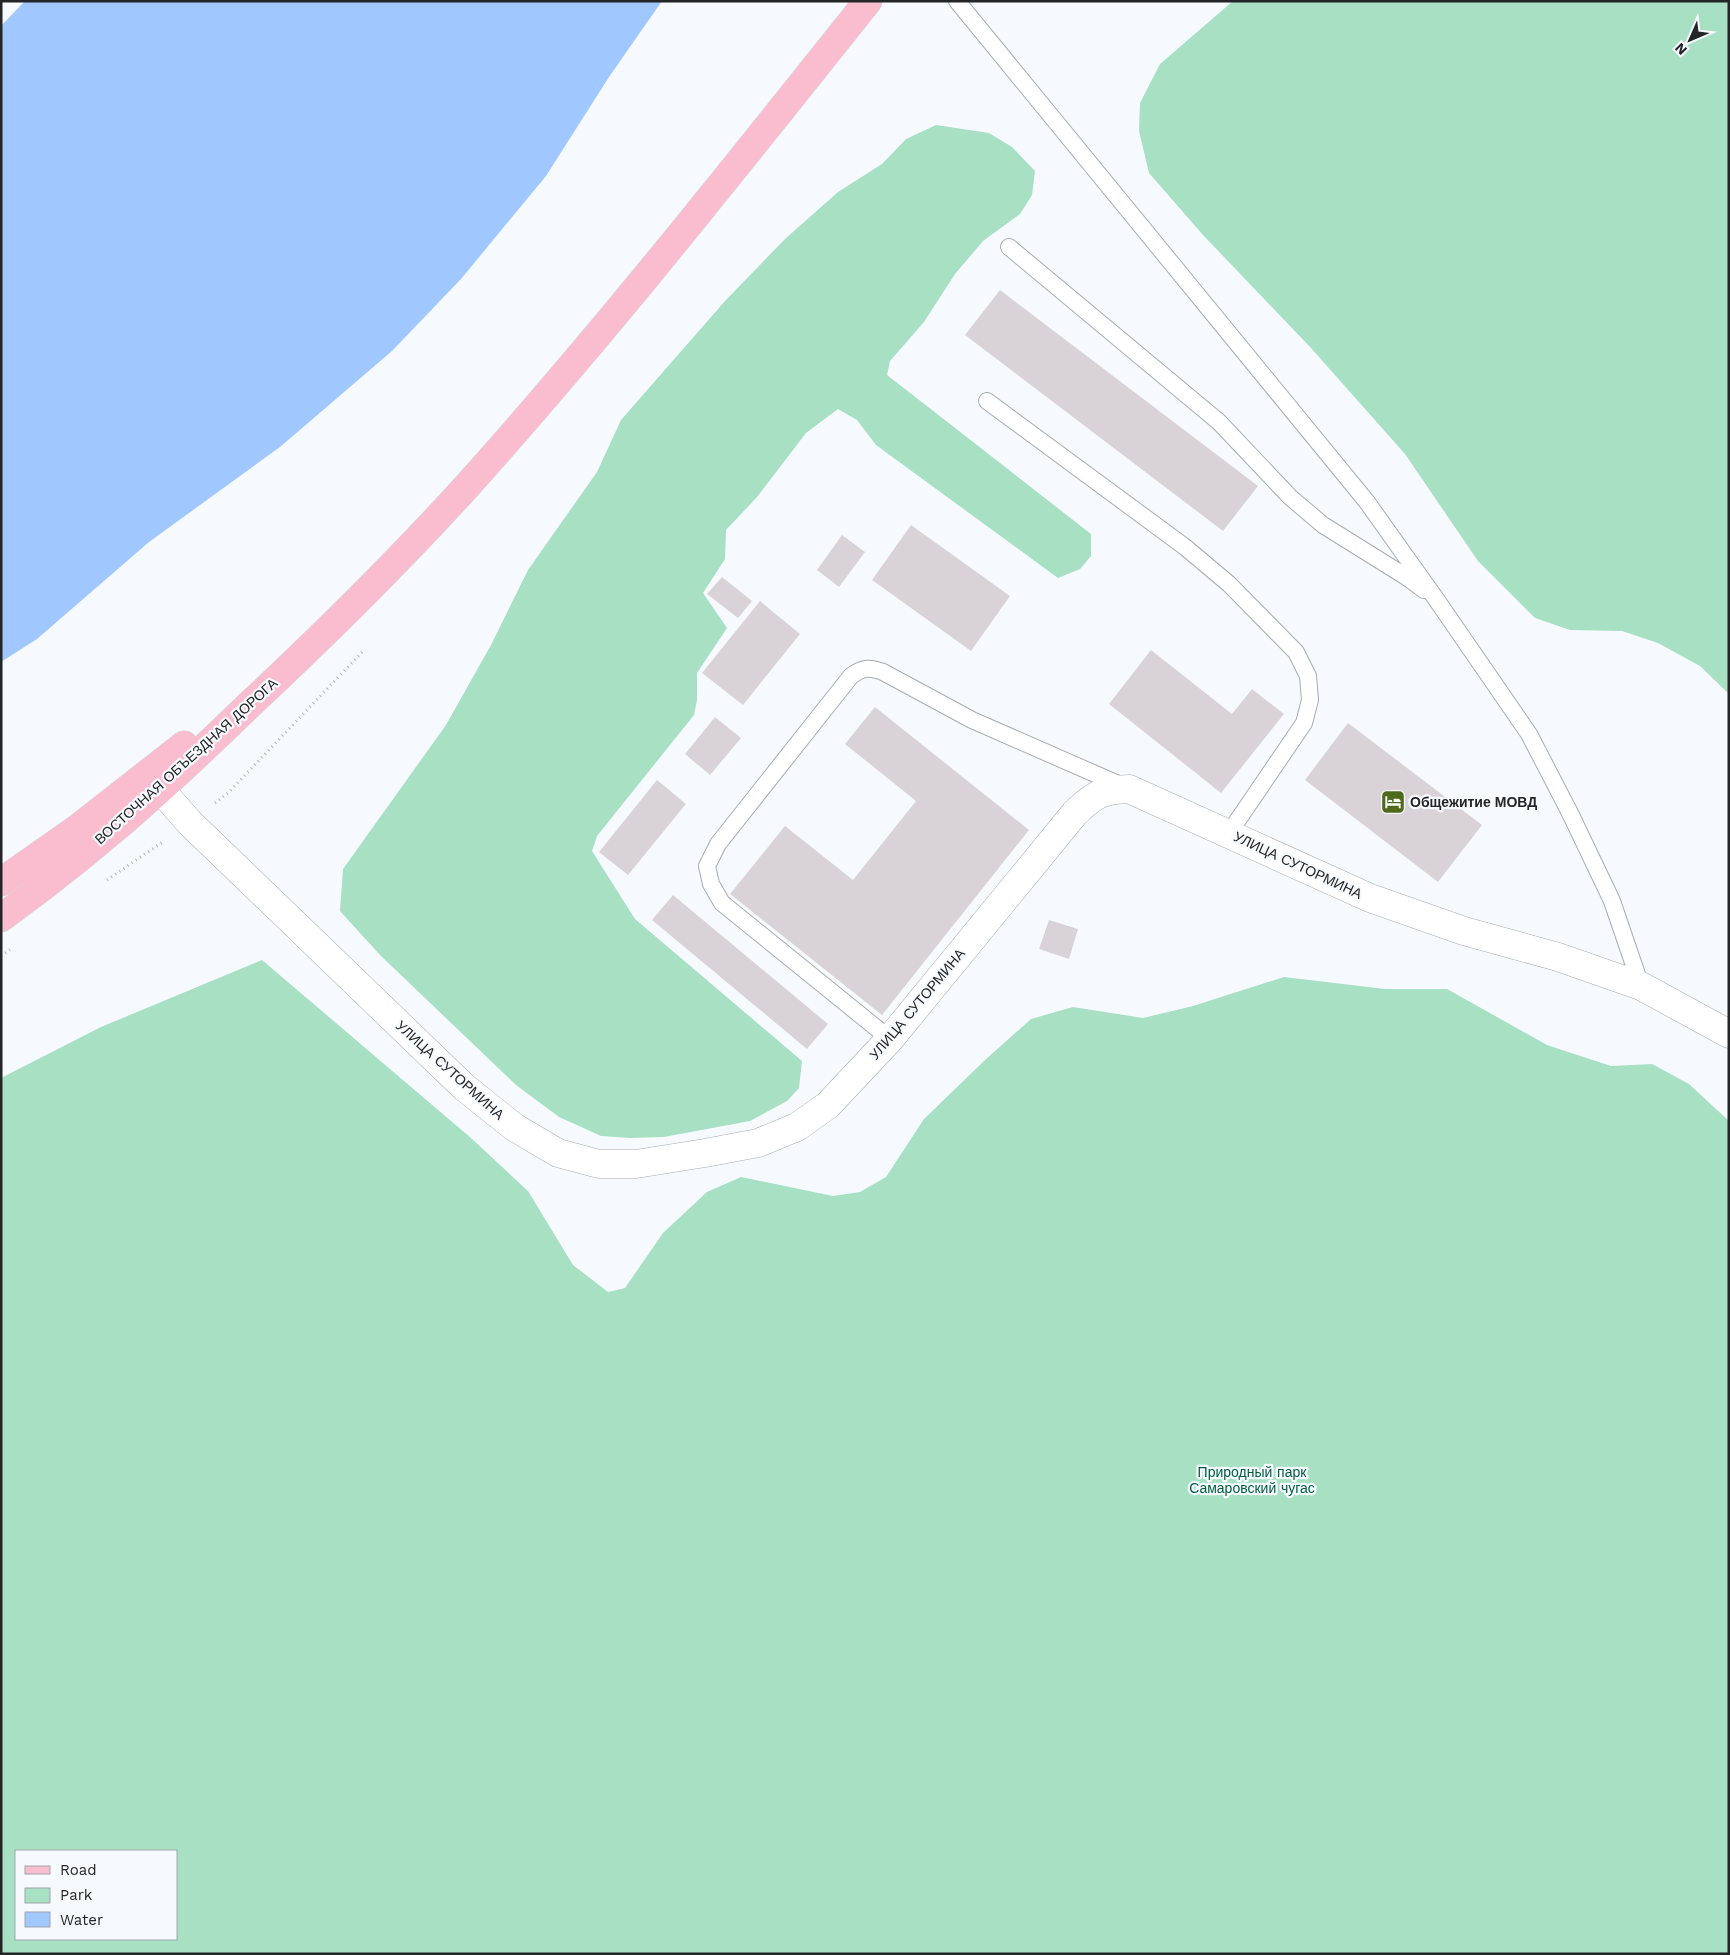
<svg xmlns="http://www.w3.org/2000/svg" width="1730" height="1955" font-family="'Work Sans',sans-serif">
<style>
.green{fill:#a7e0c2;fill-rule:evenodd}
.water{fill:#a1c7ff}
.building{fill:#d9d3d8}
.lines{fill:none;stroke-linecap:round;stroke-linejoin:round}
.service-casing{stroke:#a7acb1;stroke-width:18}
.minor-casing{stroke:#a7acb1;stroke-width:29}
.primary-casing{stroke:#d7d8d8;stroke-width:29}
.path{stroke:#b0b4b8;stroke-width:3;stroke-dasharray:1 4;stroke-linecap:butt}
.service{stroke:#fff;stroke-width:16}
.minor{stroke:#fff;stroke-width:28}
.primary{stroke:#f9bdcf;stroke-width:28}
.labels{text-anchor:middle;stroke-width:4.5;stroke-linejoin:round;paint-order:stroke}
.street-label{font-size:14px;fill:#232527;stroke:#f6faff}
.poi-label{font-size:14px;font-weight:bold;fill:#232527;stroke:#f6faff;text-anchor:start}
.park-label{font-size:14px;fill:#005e3d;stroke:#f6faff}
</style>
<rect width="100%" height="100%" fill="#f6faff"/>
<path class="green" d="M1233,1H1729V694L1700,666L1658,643L1622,631L1570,630L1535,618L1478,561L1405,454L1311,348L1203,235L1149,173L1139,131L1140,103L1160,64Z
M936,125L989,133L1012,147L1035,171L1032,195L1020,214L983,241L955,274L924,322L890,361L887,375L1091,534V556L1080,569L1058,578L876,445L857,420L838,409L806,433L757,497L726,530L725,559L703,593L727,628L697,673V700L694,715L597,836L592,851L635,919L802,1061L799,1088L787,1101L750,1121L664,1137L630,1138L601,1136L559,1117L516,1085L380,955L340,911L343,869L446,725L491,645L528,570L597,472L621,420L725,301L785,239L838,192L882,164L906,139Z
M262,960L471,1138L528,1191L573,1265L608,1292L625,1288L663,1233L707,1192L741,1177L833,1196L860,1192L886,1177L924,1119L984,1061L1031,1019L1073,1007L1143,1018L1193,1006L1284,977L1385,989H1447L1547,1045L1611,1066L1652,1064L1689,1084L1729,1121V1954H1V1078L101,1027ZM16,1851H176V1939H16Z"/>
<path class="water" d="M25,1H662L609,77L546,176L461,279L392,351L280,447L149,542L37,639L1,662V26Z"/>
<path class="building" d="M1000,290L1258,486L1223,531L965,335Z
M911,525L1010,596L971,651L872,580Z
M842,535L865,552L839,587L817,570Z
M722,577L752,601L738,618L707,594Z
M760,601L800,634L743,705L702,673Z
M1151,650L1232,714L1252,689L1284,714L1221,793L1109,704Z
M875,707L1029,830L882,1015L730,894L785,826L853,880L916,801L845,744Z
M715,717L741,738L710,775L685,754Z
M1348,723L1482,825L1438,882L1305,780Z
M657,780L686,804L628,875L599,852Z
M673,895L828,1024L807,1049L652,920Z
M1049,920L1078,929L1069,959L1039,949Z"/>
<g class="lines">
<defs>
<path id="service" d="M957,1L1367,502L1436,599L1529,734L1570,813L1612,901L1641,986
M1009,247L1219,422L1290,497L1323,525L1408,578L1424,590
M987,401L1185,547L1229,584L1296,652L1308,676L1310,700L1304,723L1229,833
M890,1039L722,903L711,884L707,866L718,844L851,676C863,667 870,667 883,672L972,720L1125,787"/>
<path id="minor" d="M160,789L190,823L464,1087L514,1127L558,1153L599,1164H636L705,1153L758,1143L797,1127L828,1105L890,1039L1075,813C1095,794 1102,790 1129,789L1370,898L1464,931L1558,957L1641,986L1729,1034"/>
<path id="primary" d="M1,882L78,828L184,745
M1,918C56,878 109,835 159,790C189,763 218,735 247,707C323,636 397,563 467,486C607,330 737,165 868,1"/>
</defs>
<use href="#service" class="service-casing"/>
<use href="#minor" class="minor-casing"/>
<use href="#primary" class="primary-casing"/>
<path class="path" d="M215,803L228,793L365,649
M107,880L164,841
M1,956L11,949"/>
<use href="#service" class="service"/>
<use href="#minor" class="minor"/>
<use href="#primary" class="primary"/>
</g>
<defs>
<symbol id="hotel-square" viewBox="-11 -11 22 22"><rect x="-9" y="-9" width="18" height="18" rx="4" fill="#506a1b" stroke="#f6faff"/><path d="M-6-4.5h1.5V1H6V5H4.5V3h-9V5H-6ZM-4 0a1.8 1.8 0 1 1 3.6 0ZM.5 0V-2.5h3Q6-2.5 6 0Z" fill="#fff"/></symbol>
</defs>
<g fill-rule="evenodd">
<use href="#hotel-square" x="1379" y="788" width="28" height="28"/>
</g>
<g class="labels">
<g class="street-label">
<text transform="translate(186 761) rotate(-42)" y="5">ВОСТОЧНАЯ ОБЪЕЗДНАЯ ДОРОГА</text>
<text transform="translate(1298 865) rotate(25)" y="5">УЛИЦА СУТОРМИНА</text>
<text transform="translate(917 1004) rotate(-50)" y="5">УЛИЦА СУТОРМИНА</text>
<text transform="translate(450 1070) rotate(42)" y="5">УЛИЦА СУТОРМИНА</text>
</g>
<g class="poi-label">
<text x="1410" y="807">Общежитие МОВД</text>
</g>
<g class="park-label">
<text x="1252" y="1477">Природный парк<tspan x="1252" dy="16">Самаровский чугас</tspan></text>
</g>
</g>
<rect width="1730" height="1955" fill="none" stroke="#232527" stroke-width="5"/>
<rect x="15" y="1850" width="162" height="90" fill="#f6faff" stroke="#a2a5a9"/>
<rect x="25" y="1866" width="25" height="8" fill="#f9bdcf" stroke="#a2a5a9"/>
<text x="60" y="1875" font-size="15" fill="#232527">Road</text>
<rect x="25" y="1888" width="25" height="15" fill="#a7e0c2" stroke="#a2a5a9"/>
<text x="60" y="1900" font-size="15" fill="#232527">Park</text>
<rect x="25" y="1912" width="25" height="15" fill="#a1c7ff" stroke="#a2a5a9"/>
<text x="60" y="1925" font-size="15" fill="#232527">Water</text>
<g transform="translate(1690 40) rotate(225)" stroke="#f6faff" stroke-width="4" paint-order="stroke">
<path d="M0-4L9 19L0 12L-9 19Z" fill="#232527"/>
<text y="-8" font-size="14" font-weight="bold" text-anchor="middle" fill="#232527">N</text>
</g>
</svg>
